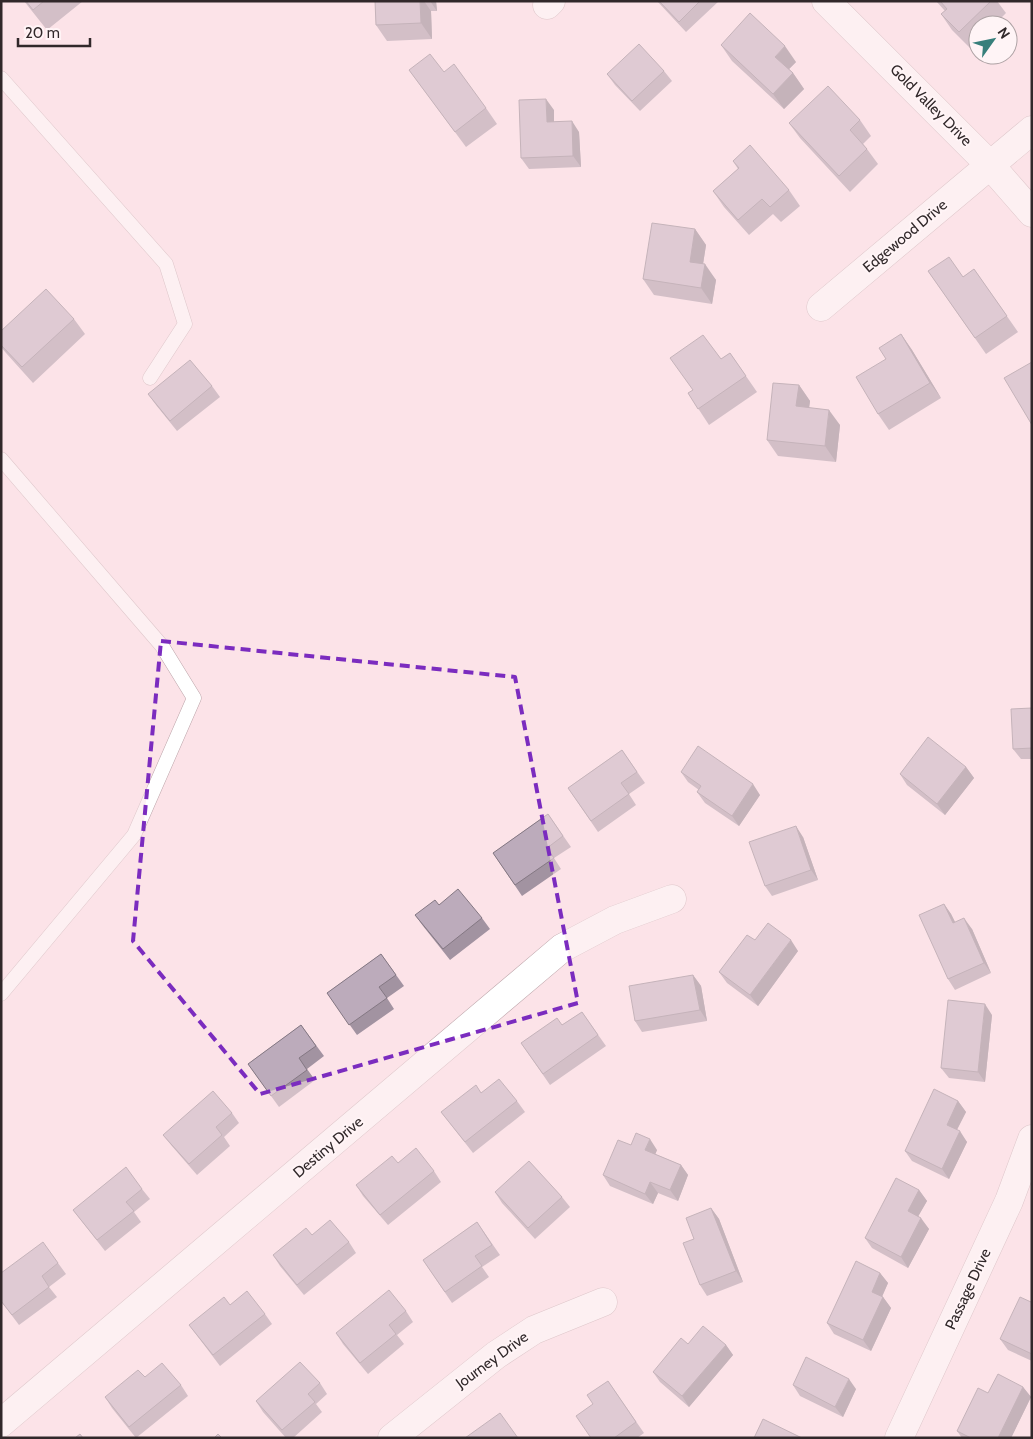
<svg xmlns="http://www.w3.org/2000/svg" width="1033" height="1439" font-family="Cabin,sans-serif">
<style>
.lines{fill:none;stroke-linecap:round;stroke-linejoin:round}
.lane-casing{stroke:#bca4a9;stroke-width:15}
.street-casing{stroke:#bca4a9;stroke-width:29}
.lane{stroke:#fff;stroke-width:14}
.street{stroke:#fff;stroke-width:28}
.wall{fill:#a293a1}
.shaded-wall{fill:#847883}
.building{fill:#bcabbb;stroke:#847883}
.marked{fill:none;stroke:#7b2cbf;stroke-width:4;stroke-dasharray:10 6;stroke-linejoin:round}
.labels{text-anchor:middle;stroke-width:4;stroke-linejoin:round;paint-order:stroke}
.street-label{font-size:15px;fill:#31282a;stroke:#fff4f6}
</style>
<rect width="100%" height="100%" fill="#fce3e8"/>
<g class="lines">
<defs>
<path id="lane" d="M1,78L166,264L185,324L150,378
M1,459L162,646L194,698L134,835L1,994"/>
<path id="street" d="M826,1L990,165L1032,213
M547,5L551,1
M821,307L1032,130
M1,1423L562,948L615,920L672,899
M392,1438L496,1355L534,1330L603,1302
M899,1438L1009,1201L1032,1139"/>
</defs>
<use href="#lane" class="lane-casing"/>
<use href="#street" class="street-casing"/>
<use href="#lane" class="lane"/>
<use href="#street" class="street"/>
</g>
<path class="wall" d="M24,1H83L47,30Z
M375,1H436L437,11H431L432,39L387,41L376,25Z
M657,1H719L686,32Z
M936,1H997L1006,13L994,25H978V40L970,48L952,30L941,14L945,11Z
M721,45L796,62L789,69L793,73L804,89L784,109L732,61Z
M409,70L444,72L486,108L497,124L466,147Z
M664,71L672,81L640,111L615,85L607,74Z
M554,110V122L579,132L581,167L529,169L521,158Z
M860,120L871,136L863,144L867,149L878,164L850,192L800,138L789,123Z
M733,161L789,190L800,206L781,222L773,214L749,235L724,207L713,191L738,169Z
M695,229L706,245L703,264L716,280L712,304L654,295L643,279Z
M974,269L1018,332L986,354L928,271L963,277Z
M74,319L85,334L33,383L6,353L1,347V331Z
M901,334L912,350L941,398L889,430L878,414Z
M730,353L757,392L709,425L688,393L693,390L721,359Z
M799,385L810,401L809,408L840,425L836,462L778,456L767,440Z
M212,386L220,397L177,431L156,405L148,394Z
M1032,708V759H1021L1013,749Z
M622,750L645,783L629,794L636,805L598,832L568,788Z
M966,767L974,778L945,815L907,785L900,774Z
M681,772L760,795L739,826L705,803L697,792L699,790L688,782Z
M548,814L571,847L554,858L561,869L522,896L493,853Z
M803,837L818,880L772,896L765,886Z
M944,904L951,914L955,922L972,929L991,973L955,990L948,979Z
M439,905L482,918L490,929L450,960L423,926L415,915Z
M755,940L798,951L758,1006L727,983L719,972Z
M381,954L404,986L387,998L394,1009L357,1035L327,993Z
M693,975L701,986L707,1021L642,1032L635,1021Z
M582,1012L606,1046L550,1085L521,1043L562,1025Z
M992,1015L985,1082L949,1078L941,1068Z
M301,1025L324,1056L307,1069L315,1080L279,1107L248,1064Z
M481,1093L517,1101L525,1112L473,1153L441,1112Z
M958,1101L966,1112L957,1130L967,1142L949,1179L912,1161L905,1151Z
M232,1113L239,1123L224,1137L230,1146L197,1175L171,1145L163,1135Z
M631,1145L657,1150L655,1154L681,1165L688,1175L678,1201L658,1193L653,1204L610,1186L603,1175Z
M398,1163L434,1171L441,1182L388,1225L363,1196L356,1185Z
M142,1189L150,1199L134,1212L141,1222L105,1251L73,1210Z
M919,1190L927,1201L918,1216L929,1229L908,1268L872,1248L865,1238Z
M495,1192L562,1197L570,1207L535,1239L502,1203Z
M711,1208L719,1219L743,1282L707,1296L700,1285L694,1239Z
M477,1222L500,1255L482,1267L489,1277L452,1303L423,1260Z
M312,1235L349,1242L356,1253L304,1295L280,1266L273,1255Z
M58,1263L66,1274L49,1287L57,1297L19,1325L1,1301Z
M880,1273L888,1283L882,1297H883L891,1308L871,1351L834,1334L827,1323Z
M1032,1300V1361L1008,1350L1000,1339Z
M230,1305L265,1314L272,1324L220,1366L189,1325Z
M406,1311L413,1322L397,1335L404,1344L368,1374L343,1344L336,1333Z
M726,1345L733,1355L689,1407L660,1382L653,1372Z
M145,1377L181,1385L188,1396L136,1438L112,1408L105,1397Z
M608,1381L644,1433L637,1438H591L593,1404Z
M320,1383L327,1394L316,1404L322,1412L293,1438H286L263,1412L256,1401Z
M793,1385L856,1389L843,1417L800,1396Z
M1023,1387L1031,1397L1011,1438H962L957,1431L988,1393Z"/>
<path class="shaded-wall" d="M420,1H424L431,11L432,39L421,23Z
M430,1H436L437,11Z
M785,46L796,62L786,72L775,57Z
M793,73L804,89L784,109L773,94Z
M546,99L554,110V133L547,122Z
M572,121L579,132L581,167L573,156Z
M695,229L706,245L701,277L690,262Z
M705,264L716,280L712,304L701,288Z
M901,334L912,350L941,398L930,383Z
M799,385L810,401L807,422L796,406Z
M829,410L840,425L836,462L825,446Z
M966,767L974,778L945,815L937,804Z
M753,784L760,795L739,826L732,816Z
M796,826L803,837L818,880L811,870Z
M944,904L951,914L961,934L953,923Z
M964,918L972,929L991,973L984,963Z
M791,940L798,951L758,1006L750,995Z
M693,975L701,986L707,1021L700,1010Z
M985,1004L992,1015L985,1082L978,1072Z
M958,1101L966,1112L954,1135L947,1125Z
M960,1131L967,1142L949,1179L942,1169Z
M650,1139L657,1150L653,1160L645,1150Z
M681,1165L688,1175L678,1201L670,1190Z
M650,1182L658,1193L653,1204L645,1194Z
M919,1190L927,1201L915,1222L908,1211Z
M711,1208L719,1219L743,1282L736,1271Z
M921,1218L929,1229L908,1268L901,1257Z
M880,1273L888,1283L879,1303L872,1292Z
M883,1297L891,1308L871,1351L863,1340Z
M726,1345L733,1355L689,1407L682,1396Z
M849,1379L856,1389L843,1417L835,1407Z
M1023,1387L1031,1397L1011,1438H998Z"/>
<path class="building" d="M26,1H44L33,10Z
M375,1H420L421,23L376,25Z
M659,1H700L679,22Z
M940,1H991L959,32L941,14L947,9Z
M750,13L785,46L775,57L793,73L773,94L721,45Z
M639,44L664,71L632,101L607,74Z
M430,54L444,72L454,64L486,108L455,132L409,70Z
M828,86L860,120L850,130L867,149L839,176L789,123Z
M546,99L547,122L572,121L573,156L521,158L519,100Z
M750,145L789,190L770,207L762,199L738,220L713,191L739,168L733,161Z
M652,223L695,229L690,262L705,264L701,288L643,279Z
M949,257L963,277L974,269L1007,316L975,338L928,271Z
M46,289L74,319L22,367L1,345V331Z
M901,334L930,383L878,414L856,377L886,359L879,348Z
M703,335L721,359L730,353L746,376L698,409L688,393L693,390L670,358Z
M190,360L212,386L170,421L148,394Z
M1032,362V425L1004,378Z
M773,383L799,385L796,406L829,410L825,446L767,440Z
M1032,708V748L1013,749L1011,709Z
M928,737L966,767L937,804L900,774Z
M698,746L753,784L732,816L697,792L701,786L681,772Z
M622,750L637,772L621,783L629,794L591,821L568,788Z
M548,814L563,836L547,848L554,858L515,885L493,853Z
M796,826L811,870L765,886L749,842Z
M458,889L482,918L443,949L415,915L435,900L439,905Z
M944,904L953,923L964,918L984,963L948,979L919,915Z
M768,923L791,940L750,995L719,972L747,935L755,940Z
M381,954L396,975L379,987L387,998L349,1025L327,993Z
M693,975L700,1010L635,1021L629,986Z
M948,1000L985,1004L978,1072L941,1068Z
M582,1012L598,1035L543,1074L521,1043L557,1018L562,1025Z
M301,1025L316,1046L299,1058L307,1070L271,1096L248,1064Z
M499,1079L517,1101L465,1142L441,1112L476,1085L481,1093Z
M934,1089L958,1101L947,1125L960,1131L942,1169L905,1151Z
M213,1091L232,1113L216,1127L222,1135L189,1164L163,1135Z
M636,1133L650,1139L645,1150L681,1165L670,1190L650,1182L645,1194L603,1175L618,1140L631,1145Z
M416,1148L434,1171L380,1215L356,1185L392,1156L398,1163Z
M529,1161L562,1197L528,1228L495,1192Z
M126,1167L142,1189L126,1202L134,1211L97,1240L73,1210Z
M896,1178L919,1190L908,1211L921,1218L901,1257L865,1238Z
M711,1208L736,1271L700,1285L683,1243L694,1239L686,1218Z
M330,1220L349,1242L297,1285L273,1255L306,1228L312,1235Z
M477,1222L492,1245L475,1256L482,1266L445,1292L423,1260Z
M43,1242L58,1263L42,1276L49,1287L12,1315L1,1301V1273Z
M856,1261L880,1273L872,1292L883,1297L863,1340L827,1323Z
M389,1290L406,1311L389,1325L396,1334L360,1363L336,1333Z
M247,1291L265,1314L213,1355L189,1325L224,1297L230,1305Z
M1020,1297L1031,1302L1032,1300V1354L1000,1339Z
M703,1326L726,1345L682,1396L653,1372L681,1338L688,1344Z
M806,1357L849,1379L835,1407L793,1385Z
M300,1362L320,1383L308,1394L315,1402L282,1430L256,1401Z
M162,1363L181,1385L129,1427L105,1397L138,1370L145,1377Z
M998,1374L1023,1387L998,1438H971L957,1431L978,1388L988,1393Z
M608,1381L636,1422L614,1438H591L576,1416L593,1404L587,1395Z
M500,1413L518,1438H465Z
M763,1419L802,1438H754Z
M80,1434L83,1438H75Z
M218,1434L222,1438H214Z"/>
<path d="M0 0H1033V1439H0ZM161,641L515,677L578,1003L260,1094L133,941Z" fill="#fce3e8" fill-opacity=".55" fill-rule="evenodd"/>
<path class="marked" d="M161,641L515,677L578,1003L260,1094L133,941Z"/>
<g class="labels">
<g class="street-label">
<text transform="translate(931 105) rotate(45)" y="5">Gold Valley Drive</text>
<text transform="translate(905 236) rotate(-40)" y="5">Edgewood Drive</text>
<text transform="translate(328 1147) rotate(-40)" y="5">Destiny Drive</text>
<text transform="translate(968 1289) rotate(-65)" y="5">Passage Drive</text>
<text transform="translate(492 1360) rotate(-36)" y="5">Journey Drive</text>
</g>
</g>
<rect width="1033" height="1439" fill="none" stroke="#31282a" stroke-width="5"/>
<g transform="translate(993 40) rotate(57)"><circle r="24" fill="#fff4f6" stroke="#ada2a4"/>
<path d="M0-4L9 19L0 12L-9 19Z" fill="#377f7b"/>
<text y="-8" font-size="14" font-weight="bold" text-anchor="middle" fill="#31282a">N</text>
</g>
<path d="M18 38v8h72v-8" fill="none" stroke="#31282a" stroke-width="2.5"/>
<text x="25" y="38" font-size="15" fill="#31282a" stroke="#fff4f6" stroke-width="4" paint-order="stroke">20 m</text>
</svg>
